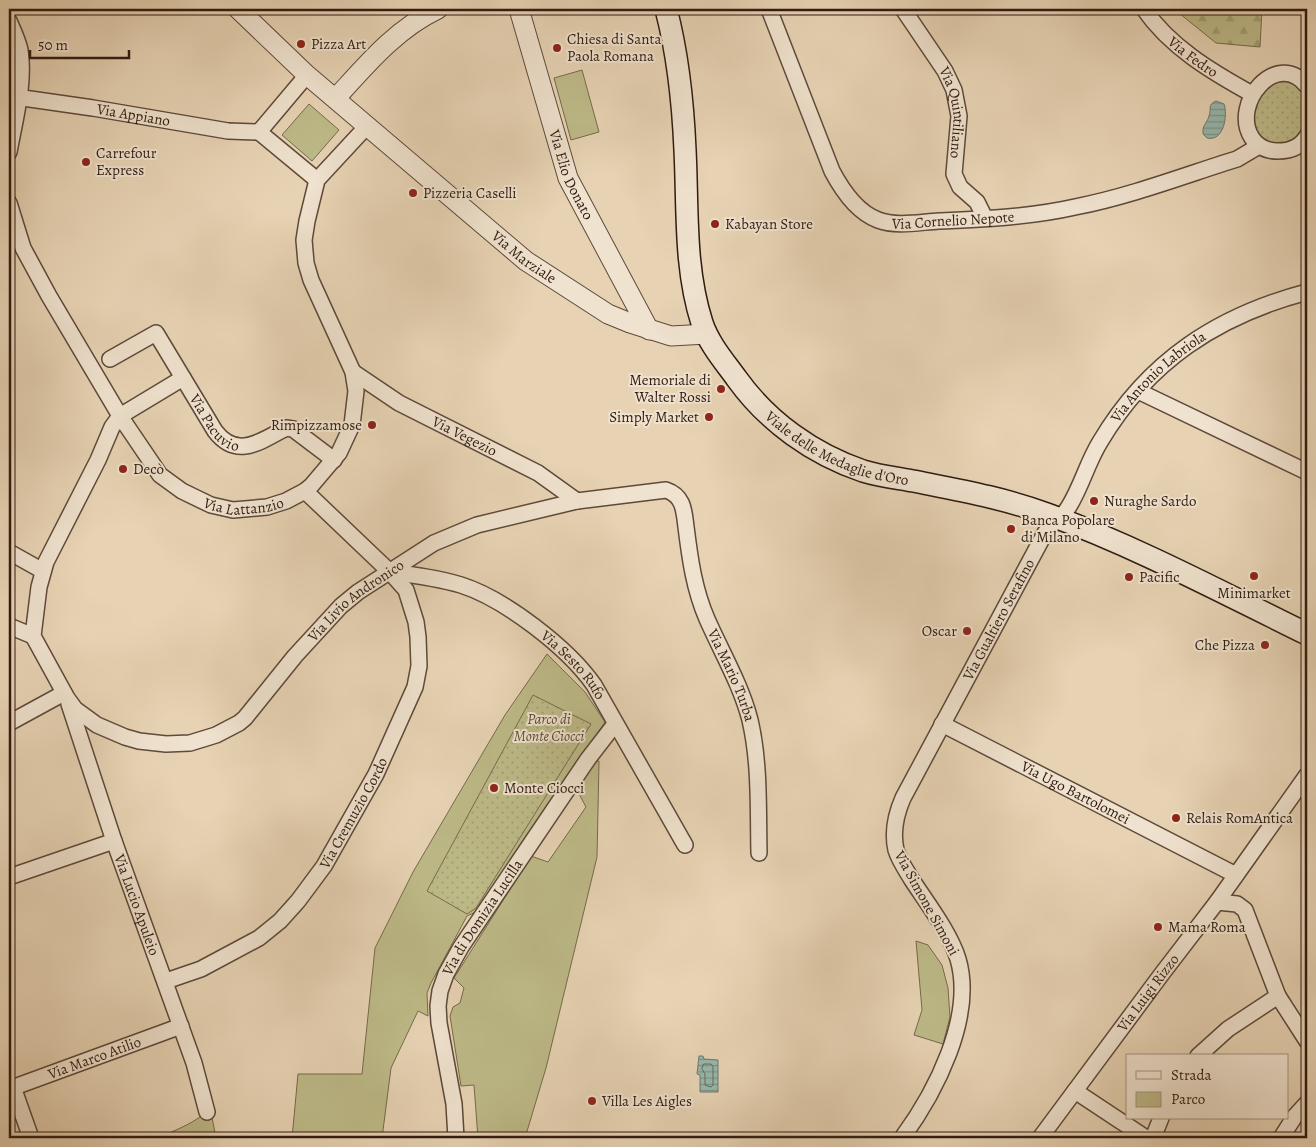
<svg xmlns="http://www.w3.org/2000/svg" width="1316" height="1147" font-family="Alegreya,serif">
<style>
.green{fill:#bdba88;stroke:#766a4c}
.forest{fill:url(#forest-firs);stroke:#766a4c}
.garden{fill:url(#garden-dots);stroke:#766a4c}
.water{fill:url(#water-rules);stroke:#6e796f}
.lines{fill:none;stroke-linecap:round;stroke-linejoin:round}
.shore{stroke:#646a5f;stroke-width:1}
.minor-casing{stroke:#5e493a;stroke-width:18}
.tertiary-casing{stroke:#5e493a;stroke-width:21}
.secondary-casing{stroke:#301b11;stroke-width:24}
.minor{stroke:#efe2ce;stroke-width:15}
.tertiary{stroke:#efe2ce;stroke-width:19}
.secondary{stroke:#efe2ce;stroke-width:21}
.poi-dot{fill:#8f2418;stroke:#efe2ce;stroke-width:2}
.labels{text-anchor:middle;stroke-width:4;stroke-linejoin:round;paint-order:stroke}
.poi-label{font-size:15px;fill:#301b11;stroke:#efe2ce;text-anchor:start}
.street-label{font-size:15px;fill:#301b11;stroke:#efe2ce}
.park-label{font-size:15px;font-style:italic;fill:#5a4b35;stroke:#efe2ce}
</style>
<defs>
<pattern id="forest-firs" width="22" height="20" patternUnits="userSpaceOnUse" patternTransform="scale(1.25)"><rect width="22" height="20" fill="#bdba88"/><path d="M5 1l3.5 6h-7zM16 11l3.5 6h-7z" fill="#a39f74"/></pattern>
<pattern id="garden-dots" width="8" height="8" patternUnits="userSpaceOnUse" patternTransform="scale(1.25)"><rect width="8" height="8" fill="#bdba88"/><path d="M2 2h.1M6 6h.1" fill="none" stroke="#a39f74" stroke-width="1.8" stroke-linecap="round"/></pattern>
<pattern id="water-rules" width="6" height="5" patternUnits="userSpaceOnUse" patternTransform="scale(1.25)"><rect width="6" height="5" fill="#97b8ad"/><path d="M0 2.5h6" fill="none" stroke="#7c958b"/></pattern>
</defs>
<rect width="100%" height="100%" fill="#e7d3b4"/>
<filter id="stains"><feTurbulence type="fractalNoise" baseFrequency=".004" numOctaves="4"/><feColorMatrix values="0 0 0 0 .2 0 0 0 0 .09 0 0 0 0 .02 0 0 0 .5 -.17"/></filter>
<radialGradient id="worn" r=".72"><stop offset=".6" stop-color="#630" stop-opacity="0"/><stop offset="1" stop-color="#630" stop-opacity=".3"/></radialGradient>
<path class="green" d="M582,70L599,132L571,140L554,78Z
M309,104L339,130L312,161L282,135Z
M547,654L585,692L605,722L476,912L467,916L431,983L427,993L428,1016L418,1011L391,1068L382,1138H292L298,1074H362L375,948L413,872L505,715Z
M599,761L597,857L546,1068L525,1138H478L474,1085L461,1086L450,1016L453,1007L460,1003L464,988L454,978L531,856L548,862L586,807L577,790L593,762Z
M916,941L928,945L942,965L948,988L950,1017L943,1044L914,1035L922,1010Z
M210,1107L216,1138H158C173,1131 201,1121 210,1107Z"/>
<path class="forest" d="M1174,9H1262L1260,47L1216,43Z"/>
<path class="garden" d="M1282,81C1292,82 1304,89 1307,101C1308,104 1307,109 1307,112C1307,153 1251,153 1252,120C1252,116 1252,109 1254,105C1258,98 1265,91 1270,84Z
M533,695L591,724L476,908L467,914L427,891Z"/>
<path class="water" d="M1216,101L1224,104C1228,115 1224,142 1207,138L1203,134V129C1204,124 1208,121 1209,116C1212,108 1207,105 1216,101Z
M699,1056H703L704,1059L718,1060V1092H700V1075L697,1074Z"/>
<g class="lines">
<path class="shore" d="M704,1064H711L713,1066V1085L711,1087L705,1085V1074L702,1069Z"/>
<defs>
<g id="minor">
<path id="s1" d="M769,9L832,171C842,190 857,212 878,220C896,227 920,222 939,221C984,219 1031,217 1075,207C1126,197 1175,179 1224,163L1237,159L1259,146"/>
<path id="s2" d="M903,9L945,71L954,90L959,116L954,174L960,187L977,202L985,218"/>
<path id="s3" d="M1144,9C1170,47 1212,72 1252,94"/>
<path d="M9,21C13,30 18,40 20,50C25,83 15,119 9,152"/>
<path d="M1307,86C1277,48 1230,104 1252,138C1258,147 1266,151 1278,151C1290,151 1301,147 1307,136"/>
<path id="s4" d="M9,96L93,108L228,131L259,132"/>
<path d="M259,132L317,180"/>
<path d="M259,132L307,75"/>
<path id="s5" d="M9,203L23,248L49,296L120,416L160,475L182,491L211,505L233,510L267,507L286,501L305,491L311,486L339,453L352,425L356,391L353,372L311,280L306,263L304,240L307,221L317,180L368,125"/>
<path id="s6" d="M110,359L156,333L215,431C237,460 261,441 286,428L293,429L334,460"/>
<path id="s7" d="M353,372L399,403L538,473L577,501"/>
<path id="s8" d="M183,378L120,416L112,427L98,460L46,562L39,587L33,636L67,698L75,709L97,725L125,737L139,741L166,744L190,743L216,735L239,723L245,718L295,656L341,606L358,592L434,543L477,525L577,501L666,490C684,496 684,511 686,527C690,559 694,589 707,619C722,653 741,685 750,720C760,763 758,809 759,853"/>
<path d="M1138,391L1307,472"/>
<path d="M9,552L43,571"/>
<path id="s9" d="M390,572C414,575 438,578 461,585C505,599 568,648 594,685L685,845"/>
<path d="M9,626L33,636"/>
<path id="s10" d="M69,704L114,841L194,1063L207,1112"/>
<path d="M9,723L64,693"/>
<path id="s11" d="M942,724L1236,875"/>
<path d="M9,877L114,841"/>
<path d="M1217,902L1237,904L1245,910L1278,996L1307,1041"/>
<path id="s12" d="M166,981L201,969L259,938L280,921L298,901L324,866L376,774L415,687L419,666L418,637L416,622L406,590L390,572L305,491"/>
<path d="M1198,1056L1228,1029L1278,996"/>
<path d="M13,1087L31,1138"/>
<path id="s13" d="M9,1089L181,1026"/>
<path d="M1075,1091L1146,1138"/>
<path id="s14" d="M456,1138L454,1104L439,1023L438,1006L440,991L446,974L461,947L588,759L615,724"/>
<path id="s15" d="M902,1138C935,1093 975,1017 958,959C950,933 927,903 912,880C906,870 899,860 896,850C892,832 896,814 903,798L1045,533C1051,523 1062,518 1068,508C1081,488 1087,463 1100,442C1148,361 1217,316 1307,292"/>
<path id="s16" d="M1040,1138L1161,975L1217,902L1307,775"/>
<path d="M1153,1138L1161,1118"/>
<path d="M1281,1138L1295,1116L1307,1103"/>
</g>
<g id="tertiary">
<path id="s17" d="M238,9L307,75L526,261L608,314L630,323L671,336L707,334"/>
<path id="s18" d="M519,9L568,178L649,330"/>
<path d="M336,98C367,64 396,29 438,9"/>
</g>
<g id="secondary">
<path id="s19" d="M666,9C678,55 683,103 685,150C688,208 684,267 702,323C709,344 724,361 737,379C768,422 813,454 863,471C879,476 896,478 913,481C958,490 1004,498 1047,514C1137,547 1221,592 1307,634"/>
</g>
</defs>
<use href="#minor" class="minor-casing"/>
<use href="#tertiary" class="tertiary-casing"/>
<use href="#secondary" class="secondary-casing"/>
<use href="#minor" class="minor"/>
<use href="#tertiary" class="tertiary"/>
<use href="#secondary" class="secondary"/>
</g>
<g class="poi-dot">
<circle cx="301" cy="44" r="5"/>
<circle cx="557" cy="48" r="5"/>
<circle cx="86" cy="162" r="5"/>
<circle cx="413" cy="193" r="5"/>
<circle cx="715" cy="224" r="5"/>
<circle cx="721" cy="389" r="5"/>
<circle cx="709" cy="417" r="5"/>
<circle cx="372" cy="425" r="5"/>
<circle cx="123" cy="469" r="5"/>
<circle cx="1094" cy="501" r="5"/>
<circle cx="1011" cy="529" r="5"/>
<circle cx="1254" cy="576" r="5"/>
<circle cx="1129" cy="577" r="5"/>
<circle cx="967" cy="631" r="5"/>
<circle cx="1265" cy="645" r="5"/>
<circle cx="494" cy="788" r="5"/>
<circle cx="1176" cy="818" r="5"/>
<circle cx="1158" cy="927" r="5"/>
<circle cx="592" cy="1101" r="5"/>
</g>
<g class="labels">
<g class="poi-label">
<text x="567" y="44">Chiesa di Santa<tspan x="567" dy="17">Paola Romana</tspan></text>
<text x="311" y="49">Pizza Art</text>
<text x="96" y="158">Carrefour<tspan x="96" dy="17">Express</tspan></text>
<text x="423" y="198">Pizzeria Caselli</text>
<text x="725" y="229">Kabayan Store</text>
<text x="711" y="385" text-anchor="end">Memoriale di<tspan x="711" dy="17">Walter Rossi</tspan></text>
<text x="699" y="422" text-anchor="end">Simply Market</text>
<text x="362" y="430" text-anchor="end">Rimpizzamose</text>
<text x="133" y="474">Decò</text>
<text x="1104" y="506">Nuraghe Sardo</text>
<text x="1021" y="525">Banca Popolare<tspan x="1021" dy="17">di Milano</tspan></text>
<text x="1139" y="582">Pacific</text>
<text x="1254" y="598" text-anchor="middle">Minimarket</text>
<text x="957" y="636" text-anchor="end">Oscar</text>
<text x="1255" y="650" text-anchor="end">Che Pizza</text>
<text x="504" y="793">Monte Ciocci</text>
<text x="1186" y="823">Relais RomAntica</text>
<text x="1168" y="932">Mama Roma</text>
<text x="602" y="1106">Villa Les Aigles</text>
</g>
<g class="street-label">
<text dy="5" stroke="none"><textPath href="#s3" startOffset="69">Via Fedro</textPath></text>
<text dy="5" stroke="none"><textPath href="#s2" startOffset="118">Via Quintiliano</textPath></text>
<text dy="5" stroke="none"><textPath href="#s4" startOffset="126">Via Appiano</textPath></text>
<text dy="5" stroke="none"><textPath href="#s18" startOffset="174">Via Elio Donato</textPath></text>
<text dy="5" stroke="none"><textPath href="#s1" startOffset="318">Via Cornelio Nepote</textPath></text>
<text dy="5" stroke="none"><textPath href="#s17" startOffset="379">Via Marziale</textPath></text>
<text dy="5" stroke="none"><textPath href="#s15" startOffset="869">Via Antonio Labriola</textPath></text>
<text dy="5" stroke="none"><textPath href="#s6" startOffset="161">Via Pacuvio</textPath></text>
<text dy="5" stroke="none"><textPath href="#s7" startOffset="129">Via Vegezio</textPath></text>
<text dy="5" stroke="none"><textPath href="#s19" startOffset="509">Viale delle Medaglie d'Oro</textPath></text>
<text dy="5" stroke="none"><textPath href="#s5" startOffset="405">Via Lattanzio</textPath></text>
<text dy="5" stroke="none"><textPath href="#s8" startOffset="744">Via Livio Andronico</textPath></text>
<text dy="5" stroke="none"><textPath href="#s15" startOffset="575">Via Gualtiero Serafino</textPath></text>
<text dy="5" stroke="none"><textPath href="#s9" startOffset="212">Via Sesto Rufo</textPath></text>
<text dy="5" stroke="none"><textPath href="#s8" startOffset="1282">Via Mario Turba</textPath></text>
<text dy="5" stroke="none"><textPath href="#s11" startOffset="150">Via Ugo Bartolomei</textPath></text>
<text dy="5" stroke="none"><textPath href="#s12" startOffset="261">Via Cremuzio Cordo</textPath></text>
<text transform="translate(927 903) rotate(61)" y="5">Via Simone Simoni</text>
<text dy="5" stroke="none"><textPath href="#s10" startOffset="212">Via Lucio Apuleio</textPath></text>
<text dy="5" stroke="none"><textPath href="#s14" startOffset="234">Via di Domizia Lucilla</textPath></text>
<text dy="5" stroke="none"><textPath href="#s16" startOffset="181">Via Luigi Rizzo</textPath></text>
<text dy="5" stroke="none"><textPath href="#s13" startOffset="91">Via Marco Atilio</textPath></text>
</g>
<g class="park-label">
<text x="549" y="724">Parco di<tspan x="549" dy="17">Monte Ciocci</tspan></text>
</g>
</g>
<rect width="1316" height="1147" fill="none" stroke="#e7d3b4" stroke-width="30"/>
<rect x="10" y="10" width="1296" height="1127" fill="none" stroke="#301b11" stroke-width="2.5"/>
<rect x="15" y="15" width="1286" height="1117" fill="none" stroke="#301b11"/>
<rect x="1126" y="1054" width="162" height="65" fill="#efe2ce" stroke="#a39282"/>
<rect x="1136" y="1071" width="25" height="8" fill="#efe2ce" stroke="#a39282"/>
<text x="1171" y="1080" font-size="15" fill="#301b11">Strada</text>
<rect x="1136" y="1092" width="25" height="15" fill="#bdba88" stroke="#a39282"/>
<text x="1171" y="1104" font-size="15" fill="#301b11">Parco</text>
<path d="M30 50v8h99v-8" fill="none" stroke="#301b11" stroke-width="2.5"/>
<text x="38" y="50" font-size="15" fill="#301b11" stroke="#efe2ce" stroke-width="4" paint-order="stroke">50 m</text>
<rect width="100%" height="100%" filter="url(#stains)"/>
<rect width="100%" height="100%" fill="url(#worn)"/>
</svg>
